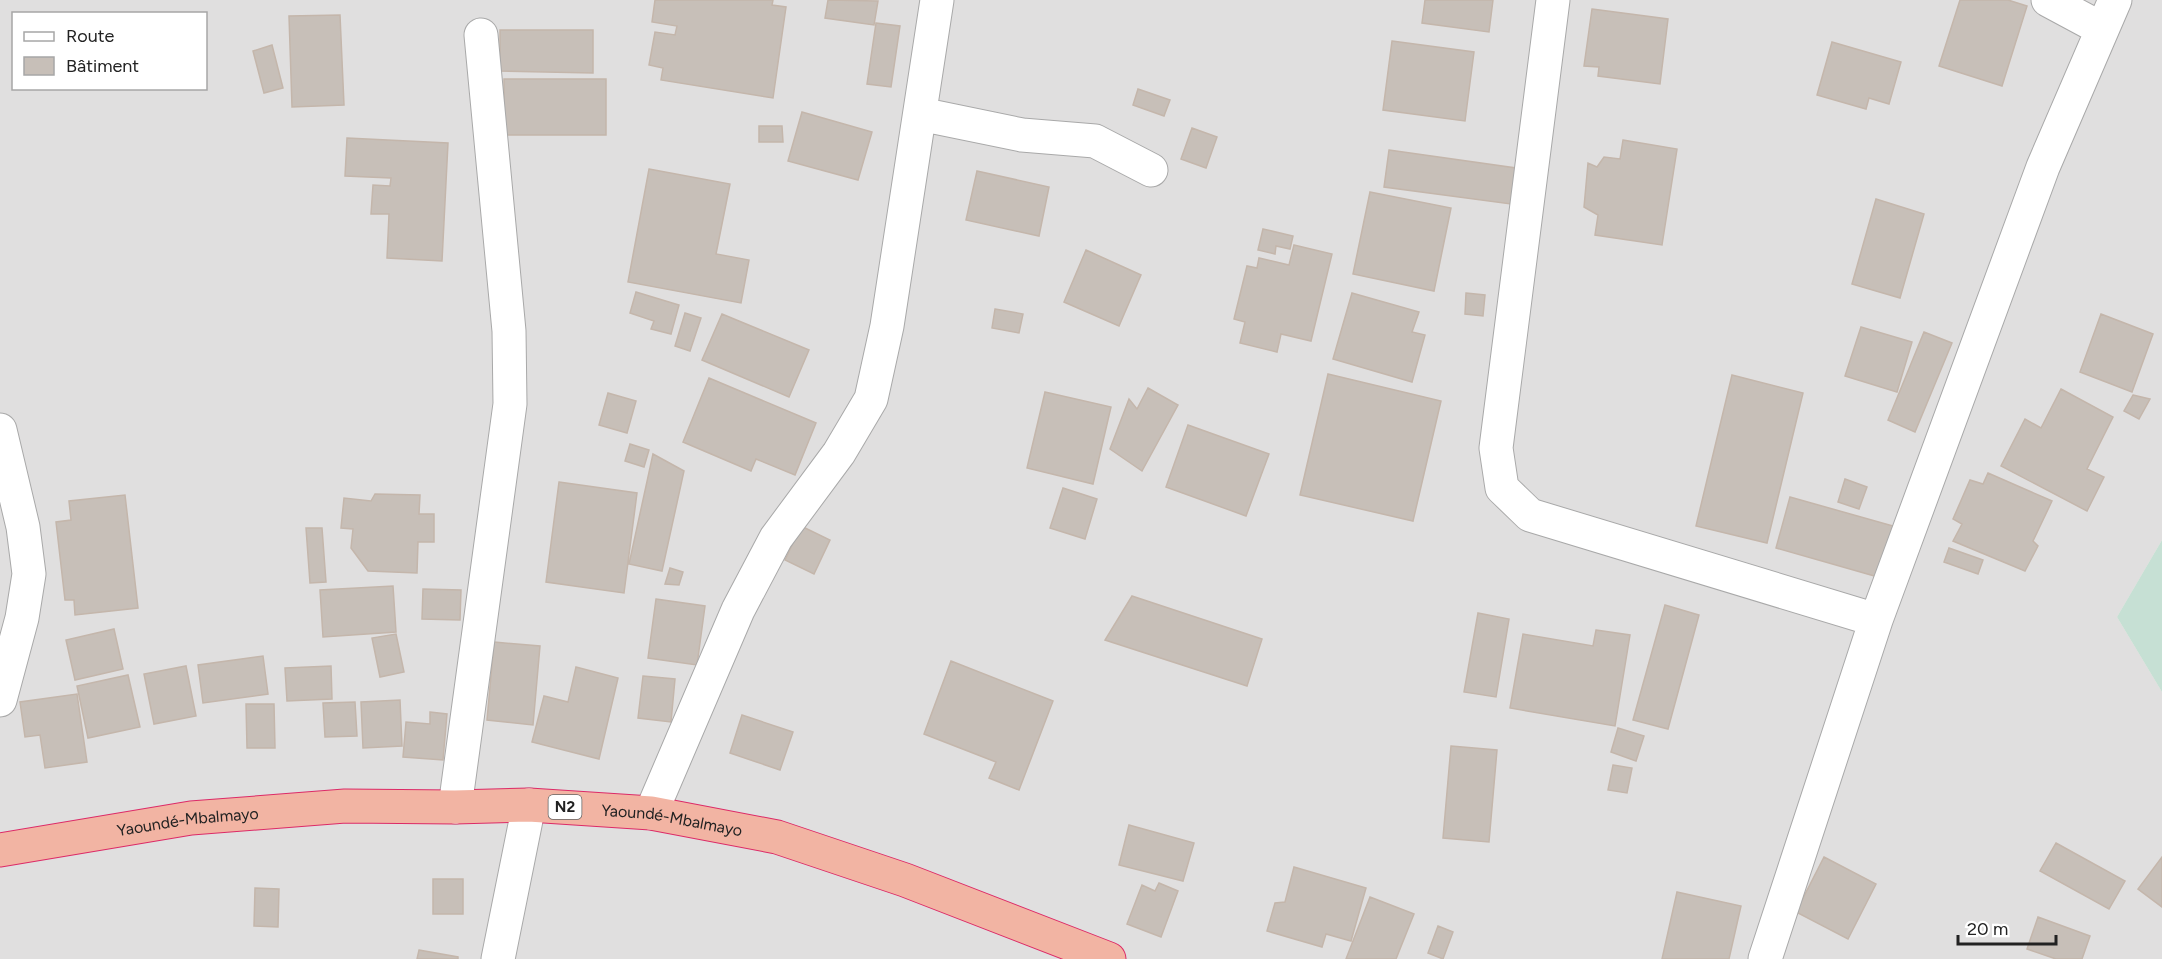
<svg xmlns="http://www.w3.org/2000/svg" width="2162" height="959" font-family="Figtree,sans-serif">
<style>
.residential{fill:#e0dfdf;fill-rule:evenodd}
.wetland{fill:#c6e0d4}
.building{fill:#c7bfb8;stroke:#c4b6ab;stroke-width:1.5}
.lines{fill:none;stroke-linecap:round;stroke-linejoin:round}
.minor-casing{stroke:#a9a9a9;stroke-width:35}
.trunk-casing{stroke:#dc2a67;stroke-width:35}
.minor{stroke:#fff;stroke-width:33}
.trunk{stroke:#f2b4a3;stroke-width:33}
.labels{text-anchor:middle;stroke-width:5;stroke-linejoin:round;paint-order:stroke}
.shield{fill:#fff;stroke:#646464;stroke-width:1.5}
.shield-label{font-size:15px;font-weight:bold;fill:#222}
.street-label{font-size:16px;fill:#222;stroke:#fff}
</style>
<rect width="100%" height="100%" fill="#f2efe9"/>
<path class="residential" d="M0,0H2162V540L2117,617L2162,692V959H0ZM14,14H206V88H14Z"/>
<path class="wetland" d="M2162,540V692L2117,617Z"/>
<path class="building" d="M655,0H773L772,5L786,7L773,98L661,80L663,68L649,65L655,32L675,35L677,26L652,22Z
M828,0L878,1L874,25L825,18Z
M1425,0H1493L1489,32L1422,23Z
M1960,0H2008L2027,6L2002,86L1939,66Z
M1592,9L1668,19L1660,84L1598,76L1599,67L1584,66Z
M340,15L344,105L292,107L289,16Z
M876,23L900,26L891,87L867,84Z
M500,30H593V73L500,71Z
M1392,41L1474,52L1465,121L1383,110Z
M1832,42L1901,62L1889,104L1869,98L1866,109L1817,95Z
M272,45L283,88L264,93L253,51Z
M504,79H606V135H504Z
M1138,89L1170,100L1164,116L1133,105Z
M802,112L872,132L858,180L788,161Z
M759,126H782L783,142H759Z
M1192,128L1217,137L1206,168L1181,159Z
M347,138L448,143L442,261L387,258L389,214H371L373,185L390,186L391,178L345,176Z
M1623,140L1677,149L1662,245L1595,235L1598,215L1584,207L1588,163L1597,167L1604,157L1620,159Z
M1389,150L1516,168L1511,204L1384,187Z
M649,169L730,184L716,254L749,260L741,303L628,282Z
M977,171L1049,187L1039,236L966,220Z
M1370,192L1451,208L1434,291L1353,274Z
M1876,199L1924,214L1900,298L1852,284Z
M1263,229L1293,236L1290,249L1276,246L1275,254L1258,250Z
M1294,245L1332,254L1311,341L1281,334L1277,352L1240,343L1245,322L1234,319L1247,266L1257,268L1259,258L1289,265Z
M1086,250L1141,275L1119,326L1064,302Z
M636,292L679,305L671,334L651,329L654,321L630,313Z
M1352,293L1419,312L1412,332L1425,335L1412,382L1333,359Z
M1466,293L1485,295L1483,316L1465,314Z
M995,309L1023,314L1019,333L992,328Z
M685,313L701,318L690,351L675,346Z
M722,314L809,350L789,397L702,360Z
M2101,314L2153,334L2132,392L2080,372Z
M1861,327L1912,342L1897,392L1845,376Z
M1924,332L1952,343L1915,432L1888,420Z
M1328,374L1441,401L1413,521L1300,495Z
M1732,375L1803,393L1767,543L1696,526Z
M709,378L816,423L795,475L756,459L751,471L683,442Z
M1148,388L1178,405L1142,471L1110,449L1129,399L1137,409Z
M2061,389L2113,417L2087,469L2104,477L2087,511L2001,466L2025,419L2041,428Z
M1045,392L1111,407L1093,484L1027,468Z
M608,393L636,401L627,433L599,425Z
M2133,395L2150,399L2139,419L2124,411Z
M1188,425L1269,454L1246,516L1166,487Z
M630,444L649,450L644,467L625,461Z
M653,454L684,471L662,571L629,564Z
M1988,473L2052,501L2033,541L2038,546L2025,571L1953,541L1962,524L1953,519L1970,480L1983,484Z
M1845,479L1867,487L1859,509L1838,502Z
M559,482L637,493L624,593L546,582Z
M1063,488L1097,499L1085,539L1050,528Z
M375,494L420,495L419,514H434V542H418L417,573L368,571L351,548L353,529L341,528L344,498L371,501Z
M125,495L138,608L75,615L74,600H65L56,522L71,520L69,501Z
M1790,497L1893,526L1878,577L1776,548Z
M801,526L830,540L814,574L785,560Z
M306,528H322L326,582L310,583Z
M1949,548L1983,560L1978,574L1944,562Z
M670,568L683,572L679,585L665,584Z
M393,586L396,632L323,637L320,590Z
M423,589L461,590L460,620L422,619Z
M1132,596L1262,639L1247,686L1105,640Z
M656,599L705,606L697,665L648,658Z
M1665,605L1699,615L1668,729L1633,720Z
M1478,613L1509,619L1496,697L1464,692Z
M114,629L123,669L75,680L66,640Z
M1596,630L1630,635L1615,726L1510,708L1523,634L1593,646Z
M396,634L404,672L380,677L372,638Z
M494,642L540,646L533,725L487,720Z
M263,656L268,694L203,703L198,665Z
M951,661L1053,701L1019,790L989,778L996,762L924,734Z
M186,666L196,716L154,724L144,674Z
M331,666L332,699L287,701L285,668Z
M576,667L618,678L599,759L532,742L544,696L568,702Z
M128,675L140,727L88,738L77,686Z
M643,676L675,679L671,722L638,718Z
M77,694L87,762L45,768L40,735L25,737L20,702Z
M400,700L402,746L363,748L361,702Z
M355,702L357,736L325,737L323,703Z
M246,704H274L275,748H247Z
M430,712L447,714L443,760L403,757L406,722L430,724Z
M742,715L793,732L780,770L730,753Z
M1618,728L1644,736L1636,761L1611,752Z
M1451,746L1497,750L1489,842L1443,838Z
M1613,765L1632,768L1627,793L1608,790Z
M1129,825L1194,843L1183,881L1119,865Z
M2056,843L2125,881L2109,909L2040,871Z
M1824,857L1876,884L1848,939L1796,912Z
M2162,857V907L2138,889Z
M1294,867L1366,888L1351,941L1326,934L1322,947L1267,931L1275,903L1285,902Z
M433,879H463V914H433Z
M1159,883L1178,891L1161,937L1127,924L1142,885L1155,891Z
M255,888L279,889L278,927L254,926Z
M1677,892L1741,906L1729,959H1662Z
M1370,897L1414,914L1396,959H1346Z
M2038,917L2090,936L2082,959H2056L2027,949Z
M1438,926L1453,932L1443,959L1428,953Z
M419,950L458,957V959H417Z"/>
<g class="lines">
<defs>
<path id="minor" d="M1553,0L1496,448L1502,488L1530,515L1876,620
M2048,0L2102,29
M920,114L1022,135L1095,141L1151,170
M0,430L23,527L29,574L22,618L0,700
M455,807L510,404L509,331L481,35
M651,813L738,610L776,538L839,453L871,399L887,326L937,0
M498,959L529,805
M1765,959L1876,620L2043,167L2115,0"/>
<g id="trunk">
<path id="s1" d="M0,850L191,818L345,806L455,807L529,805L651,813L777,837L905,880L1109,959"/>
</g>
</defs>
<use href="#minor" class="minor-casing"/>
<use href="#trunk" class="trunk-casing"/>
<use href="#minor" class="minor"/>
<use href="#trunk" class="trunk"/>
</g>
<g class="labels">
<rect class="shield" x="548.5" y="795" width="33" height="24" rx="4.5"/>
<g class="shield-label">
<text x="565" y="812">N2</text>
</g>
<g class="street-label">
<text dy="6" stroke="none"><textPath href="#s1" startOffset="676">Yaoundé-Mbalmayo</textPath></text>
<text dy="6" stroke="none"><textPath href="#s1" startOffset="190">Yaoundé-Mbalmayo</textPath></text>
</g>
</g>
<rect x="12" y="12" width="195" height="78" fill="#ffffff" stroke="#a7a7a7" stroke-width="1.5"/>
<rect x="24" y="32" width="30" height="9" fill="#ffffff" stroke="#a7a7a7" stroke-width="1.5"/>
<text x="66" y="42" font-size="18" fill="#222222">Route</text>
<rect x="24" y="57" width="30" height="18" fill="#c7bfb8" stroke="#a7a7a7" stroke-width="1.5"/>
<text x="66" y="72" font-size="18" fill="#222222">Bâtiment</text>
<path d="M1958 935v9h98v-9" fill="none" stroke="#222222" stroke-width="3"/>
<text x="1967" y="935" font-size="18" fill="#222222" stroke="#ffffff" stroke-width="4.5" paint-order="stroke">20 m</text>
</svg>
